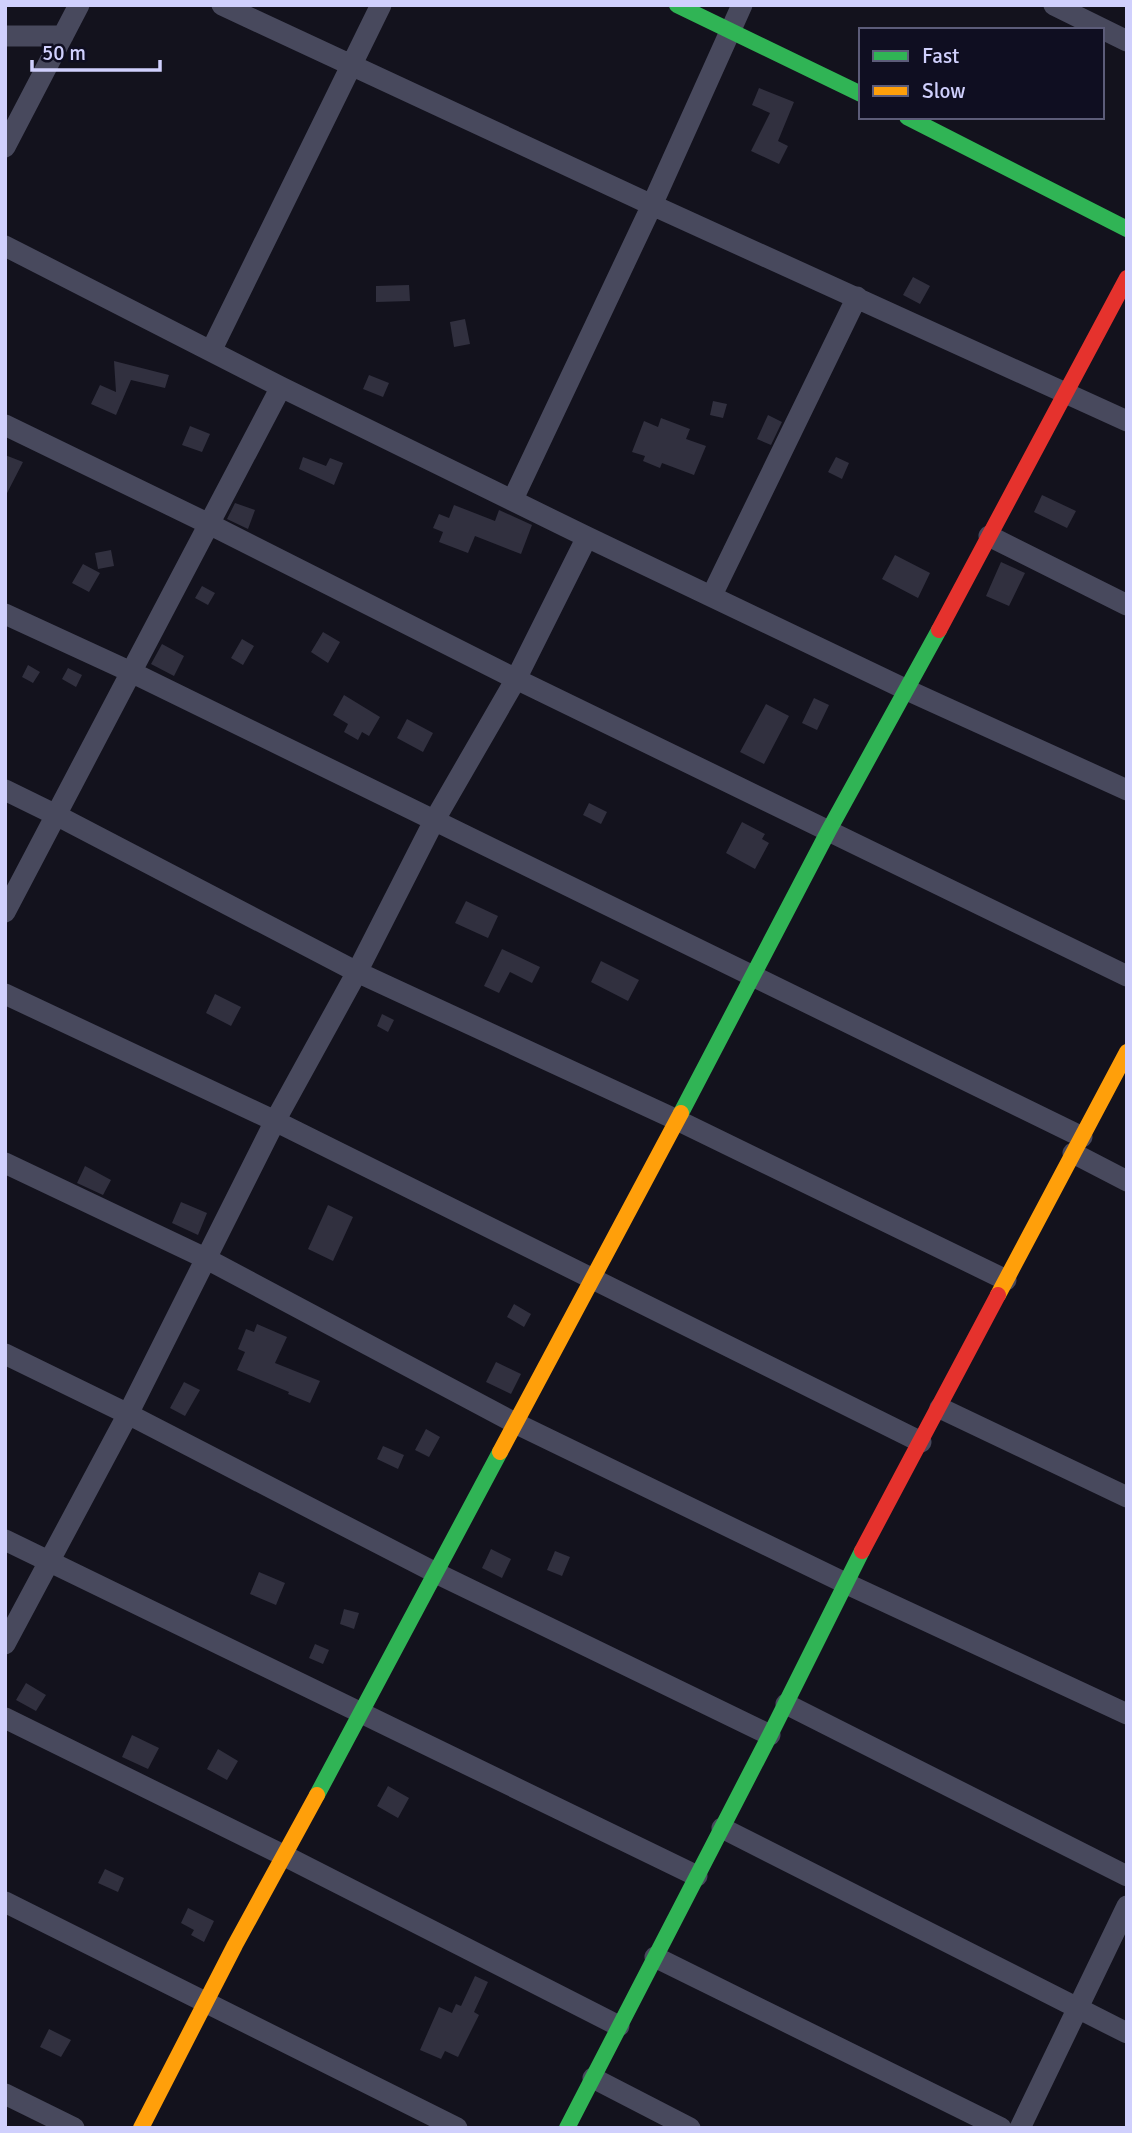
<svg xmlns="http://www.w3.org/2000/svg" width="1132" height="2133" font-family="Signika,sans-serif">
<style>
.building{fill:#31303f}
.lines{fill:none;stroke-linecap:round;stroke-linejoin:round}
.street{stroke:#48495d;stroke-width:21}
.fast{stroke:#30b455;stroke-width:16}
.slow{stroke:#ff9f0a;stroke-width:16}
.jam{stroke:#e5322d;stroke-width:16}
</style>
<rect width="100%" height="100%" fill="#13121d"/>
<path class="building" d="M759,88L794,102L778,141L788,146L779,164L751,151L770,113L752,105Z
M913,277L930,286L920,304L903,295Z
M409,285L410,301L376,302V286Z
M465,319L470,344L454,347L450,322Z
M114,361L169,375L165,388L131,380L116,415L91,404L100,385L116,392Z
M369,375L389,383L383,397L363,389Z
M713,401L727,404L723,418L710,415Z
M768,415L782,422L771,445L757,439Z
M661,418L690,429L686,439L706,446L694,475L662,463L660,468L643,461L645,456L632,452L644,421L658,427Z
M190,426L210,434L202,452L182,445Z
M5,455L23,462L5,497Z
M303,457L326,466L330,458L343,463L334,485L299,469Z
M836,457L849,463L842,479L828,472Z
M1042,495L1076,511L1067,528L1034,512Z
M235,503L255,510L248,529L227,519Z
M454,505L495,521L499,510L532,525L521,554L475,536L468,553L439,542L443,532L433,528L439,514L449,518Z
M111,550L114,566L98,569L95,553Z
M895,555L930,573L918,598L882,579Z
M1001,562L1025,573L1009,606L986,596Z
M83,564L100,573L89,592L72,583Z
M202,586L215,593L208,605L195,598Z
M323,632L340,642L328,663L311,652Z
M242,639L254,646L243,665L231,658Z
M162,644L184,656L174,676L151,664Z
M28,665L40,672L33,683L22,677Z
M68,668L82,675L76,687L62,679Z
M344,695L380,717L369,736L362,732L358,740L344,732L348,724L333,715Z
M814,698L829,705L817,730L802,723Z
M766,704L789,716L764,764L740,752Z
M407,719L433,733L423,752L397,738Z
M589,803L607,812L601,824L583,815Z
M742,822L765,834L762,839L769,843L755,869L726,853Z
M466,901L498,916L488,938L455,923Z
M502,949L540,967L532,983L510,972L499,993L484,986Z
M601,961L639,980L628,1001L591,982Z
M215,994L241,1007L231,1026L206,1013Z
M382,1014L394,1020L388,1032L377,1026Z
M85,1166L111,1180L103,1195L77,1183Z
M181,1202L207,1213L198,1235L172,1223Z
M328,1205L353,1217L333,1261L308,1249Z
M514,1304L531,1314L524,1327L507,1317Z
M257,1324L287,1337L275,1363L320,1381L310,1403L288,1394L289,1392L237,1370L245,1352L238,1349L246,1329L254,1332Z
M496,1362L521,1374L511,1394L486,1382Z
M184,1382L200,1390L185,1416L170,1408Z
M426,1429L440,1437L429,1457L415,1450Z
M383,1446L404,1455L398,1469L377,1459Z
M491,1549L511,1559L502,1578L482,1568Z
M555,1551L570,1557L562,1576L547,1570Z
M259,1572L285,1583L276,1605L250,1594Z
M344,1609L359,1613L354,1629L340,1624Z
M315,1644L329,1650L323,1664L309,1658Z
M26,1683L46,1695L36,1711L16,1700Z
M132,1735L159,1748L148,1769L122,1757Z
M218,1749L238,1761L227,1780L207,1769Z
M388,1786L409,1798L398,1818L377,1806Z
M105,1869L124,1878L118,1892L98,1883Z
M188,1908L214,1921L204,1942L191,1935L194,1930L181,1923Z
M475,1976L488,1982L474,2012L479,2015L458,2057L445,2051L441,2059L420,2050L439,2007L452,2013L456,2004L461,2006Z
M49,2029L71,2040L61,2057L40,2047Z"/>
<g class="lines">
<path class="street" d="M222,5L652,205L1127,421
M1054,5L1127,41
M5,36H63
M5,147L79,5
M5,246L281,387L587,537L907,690L1127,790
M211,351L381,5
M5,425L209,524L516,679L1127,976
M513,499L652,205L742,5
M989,536L1127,605
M712,595L857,297
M5,614L131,672L1082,1137
M5,790L56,815L357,972L677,1120L1006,1280
M5,912L281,387
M5,994L275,1121L921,1442
M1073,1153L1127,1181
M5,1163L205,1258L515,1423L845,1583L1127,1714
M5,1354L128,1414L436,1573L770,1735
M940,1408L1127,1497
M5,1540L697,1876
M5,1644L128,1414L275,1121L357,972L434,821L516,679L587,537
M786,1704L1127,1876
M5,1718L283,1855L619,2026
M722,1828L1127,2033
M5,1902L457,2128
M655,1957L1001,2128
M593,2078L690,2128
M5,2094L74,2128
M1020,2128L1127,1906"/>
<path class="fast" d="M677,5L861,94
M907,117L1127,229
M681,1113L829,830L939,630
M317,1795L500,1452
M567,2128L770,1735L862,1551"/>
<path class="slow" d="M998,1295L1127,1052
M500,1452L681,1113
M141,2128L235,1945L317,1795"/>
<path class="jam" d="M939,630L1127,278
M862,1551L998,1295"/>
</g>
<rect width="1132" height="2133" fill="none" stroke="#d0d0fd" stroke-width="14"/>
<rect x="859" y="28" width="245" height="91" fill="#0f0e21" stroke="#5c5c79" stroke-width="2"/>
<rect x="873" y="51" width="35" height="10" fill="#30b455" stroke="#5c5c79" stroke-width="2"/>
<text x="922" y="63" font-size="21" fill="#d0d0fd">Fast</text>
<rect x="873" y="86" width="35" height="10" fill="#ff9f0a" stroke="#5c5c79" stroke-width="2"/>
<text x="922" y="98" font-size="21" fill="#d0d0fd">Slow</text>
<path d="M32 60v10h128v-10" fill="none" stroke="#d0d0fd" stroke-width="3.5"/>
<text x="42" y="60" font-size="21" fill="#d0d0fd" stroke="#0f0e21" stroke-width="5" paint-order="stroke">50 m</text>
</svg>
